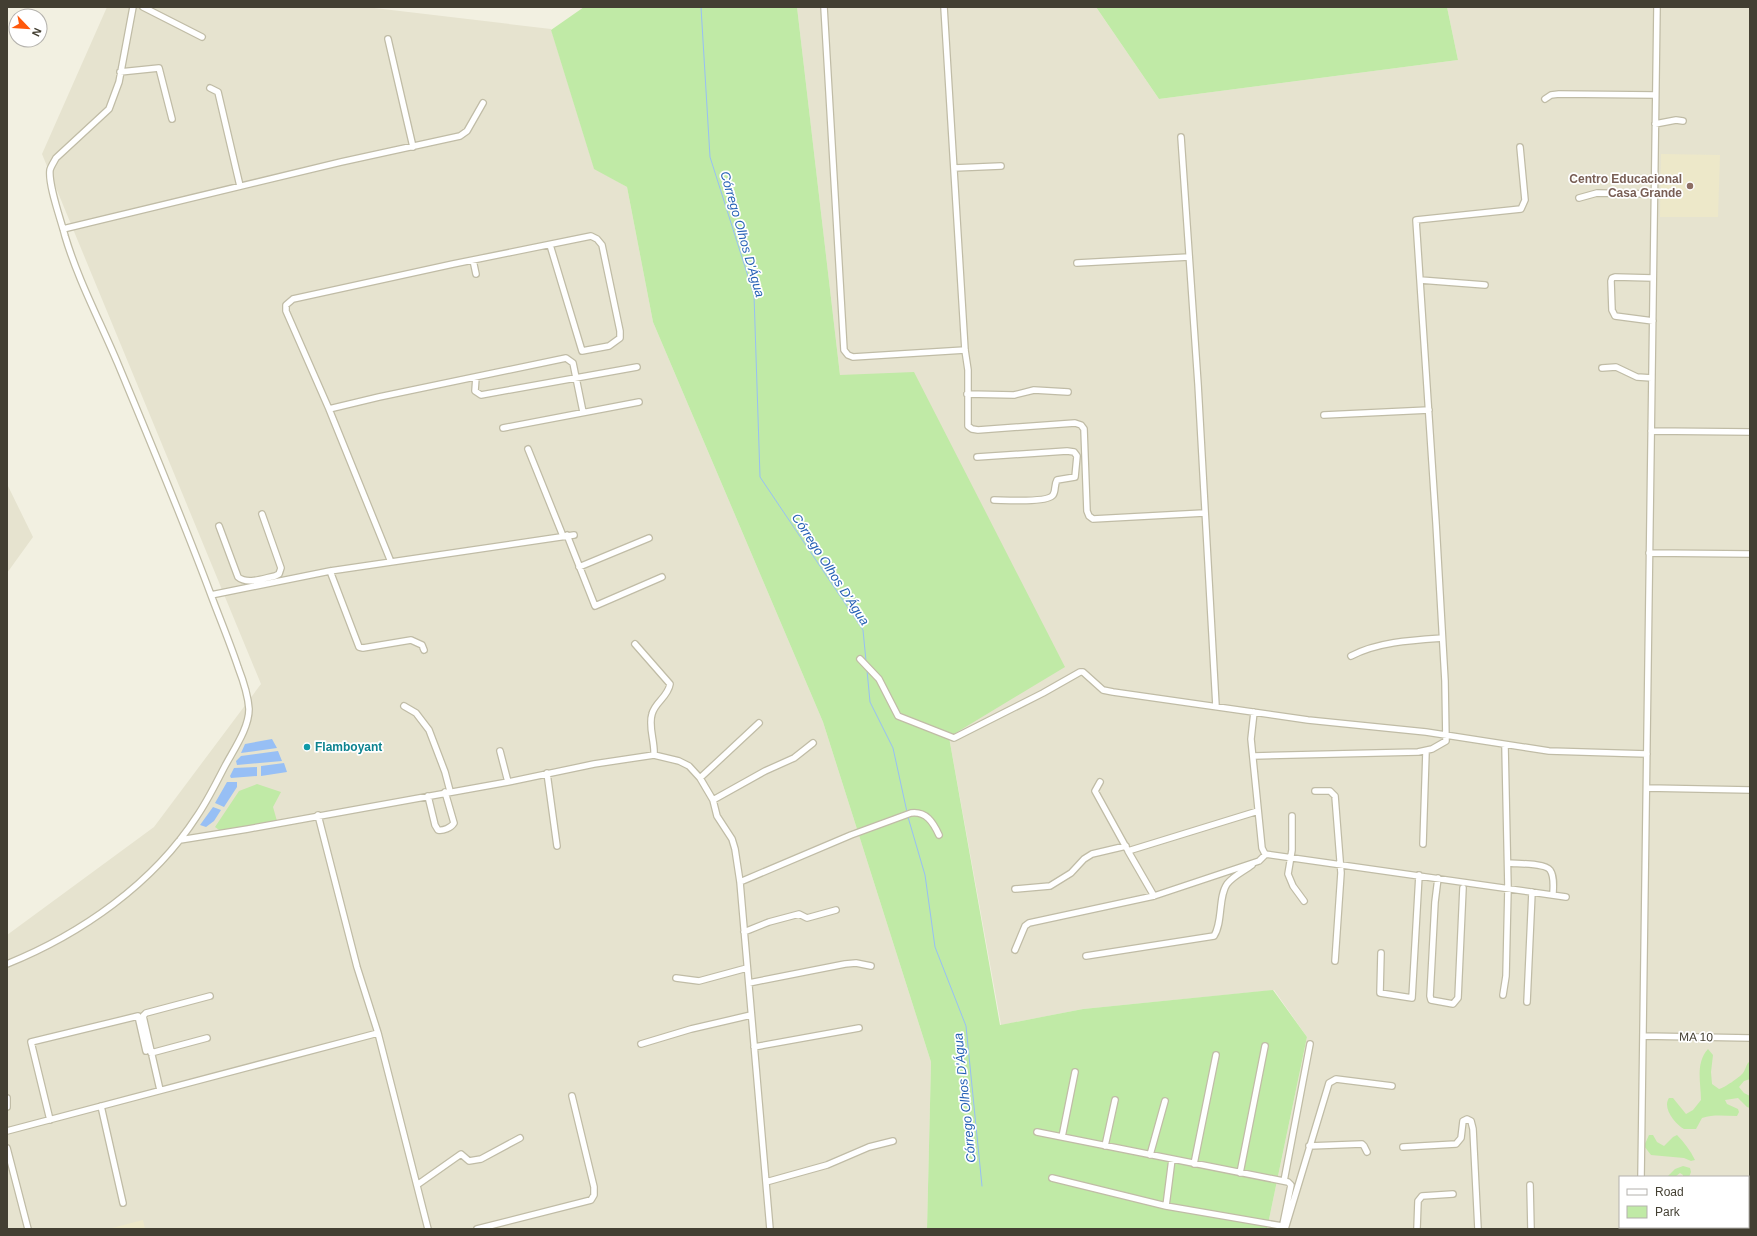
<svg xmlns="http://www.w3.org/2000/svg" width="1757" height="1236" font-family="Helvetica,sans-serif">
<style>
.residential{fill:#e6e3cf;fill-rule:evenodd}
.education{fill:#ede8c9}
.green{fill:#c0eaa6}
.water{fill:#97bff5}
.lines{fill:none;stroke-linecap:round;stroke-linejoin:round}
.stream{stroke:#97bff5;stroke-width:1}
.minor-casing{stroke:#c0bca6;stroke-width:8}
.minor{stroke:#fff;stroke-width:5.5}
.education-dot{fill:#8d6e63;stroke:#fff;stroke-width:1.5}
.culture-dot{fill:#0f9aa8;stroke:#fff;stroke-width:1.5}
.labels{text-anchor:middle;stroke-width:3.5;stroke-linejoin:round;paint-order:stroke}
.education-label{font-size:12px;font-weight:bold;fill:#785e54;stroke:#fff;text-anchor:end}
.culture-label{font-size:12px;font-weight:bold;fill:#0d838f;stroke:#fff;text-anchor:start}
.street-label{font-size:12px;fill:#433f32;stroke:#fff}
.water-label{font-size:13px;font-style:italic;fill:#2560b5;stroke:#fff}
</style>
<rect width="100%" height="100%" fill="#f2f0e1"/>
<path class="residential" d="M107,7H366L551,29L594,168L627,187L653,322L823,722L931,1062L927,1229H7V935L154,827L261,684L42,154Z
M797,7H1096L1159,99L1458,60L1447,7H1750V1229H1267L1307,1037L1274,990L1083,1009L1001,1025L949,737L840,375ZM1620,1177H1748V1227H1620Z
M7,484L33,537L7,573Z"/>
<path class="education" d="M1661,154L1720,155L1718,217H1660Z
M143,1220L145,1229H108Z"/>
<path class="green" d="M584,7H797L840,375L914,372L1065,667L949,737L1000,1025L1083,1009L1273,990L1307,1037L1267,1229H927L931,1062L823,722L653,322L627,187L594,169L551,30Z
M1096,7H1447L1458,60L1159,99Z
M257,784L281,792L273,807L277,821L222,832L215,827L239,791Z
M1708,1049L1713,1055L1711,1072L1712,1084L1719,1089C1724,1088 1740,1077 1743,1073C1746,1069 1746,1064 1750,1061V1079L1744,1081L1739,1087L1744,1093L1750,1096V1108L1747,1107L1738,1098L1725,1100L1727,1104L1738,1109L1739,1112L1737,1116C1725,1116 1714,1114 1702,1118L1696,1129H1684C1675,1124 1662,1108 1669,1098H1673L1686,1114L1693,1110L1701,1100C1701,1084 1695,1063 1708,1049Z
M1649,1135H1653L1657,1142L1664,1146L1673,1137L1677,1135C1684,1142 1690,1150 1695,1160L1691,1161L1684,1158L1651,1155L1644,1146Z
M1683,1166L1690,1168L1691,1172L1689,1177H1683V1175L1680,1173L1675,1177H1667L1675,1169Z"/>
<path class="water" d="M272,739L277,748L241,753L245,744Z
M278,751L282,761L237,765L236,761L241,756Z
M284,763L287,772L261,776V766Z
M257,767V776L231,778L230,776L234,768Z
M227,782H237V787L224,807L215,803Z
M213,807L221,810L214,821L206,827L200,825Z"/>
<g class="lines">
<path class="stream" d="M701,7L710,157L754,295L760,477L863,630L866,661
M867,670L870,702L893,748L907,812
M908,817L925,875L935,947L966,1026L982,1186"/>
<defs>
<path id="minor" d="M143,7L202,37
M824,7L844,350L848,355L853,357L965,350
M944,7L965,350L968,370V426L972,429L978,430L1075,423L1081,425L1084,429L1087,511L1089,516L1093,519L1204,513
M388,39L413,147
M120,72L159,68L172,119
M210,88L218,92L240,186
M1545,99L1551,95L1559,94L1655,95
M1655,124L1676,120L1683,121
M1181,137L1198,384L1216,706
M954,168L1001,166
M1579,198L1597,193L1655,194
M63,229L341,162L460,136L467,131L483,103
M473,260L476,274
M1077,263L1189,257
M1420,280L1485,285
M1653,321L1615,316L1612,310L1611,281L1612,278L1615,277L1653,278
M1602,368L1616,367L1637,377L1652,378
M476,377L475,391L481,395L637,367
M967,394L1014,395L1034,390L1068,392
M329,409L379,397L566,358L573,363L583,412
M1324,415L1429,410
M503,428L639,402
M1651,431L1750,432
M528,449L563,536
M977,457L1067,451L1074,452L1077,456L1075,477L1057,480C1054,485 1056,491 1053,495C1048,503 1004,500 994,500
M219,526L238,577C247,585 264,578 275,576L279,574L281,568L262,514
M567,535L595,606L662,577
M1649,553L1750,554
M391,562L329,409L286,311V305L293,299L453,264L591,236L597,239L602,245L620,331V338L609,346L582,351L550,245
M579,567L649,538
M330,571L359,647L363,648L411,640L422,645L424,650
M211,595L330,571L574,535
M635,644L670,684C668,697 655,702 652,714C648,727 655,741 654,755
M1351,656C1377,642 1412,640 1442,638
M860,659L879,679L898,716L954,738L1043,693L1080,672H1083L1103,690L1113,692L1308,720L1426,732L1549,751L1647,754
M404,706L416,713L429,730L445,772L450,791
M1254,712L1251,739L1262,848L1265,854L1566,897
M500,751L508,782
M1254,756L1418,752L1432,749L1446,741L1445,681L1436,523L1416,220L1521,209L1525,200L1520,147
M547,773L557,846
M700,778L759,723
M1100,782L1095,791L1127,849
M1647,788L1750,790
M1315,791H1330L1335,796L1341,873L1335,961
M428,796L435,825L438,830C443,831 451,828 454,823L445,792
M713,800L765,771L794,758L813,743
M318,815L357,967L378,1033L428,1229
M1292,816V850L1288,874L1293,886L1304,901
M180,840L248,829L508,782L594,764L654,755L679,761L689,766L700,778L713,800L717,816L732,839L735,849L740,882L770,1229
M1423,844L1426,752
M1508,863C1517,864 1545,863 1550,870C1555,877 1553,888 1553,895
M1438,878L1435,902L1430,996L1431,1000L1453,1004L1458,998L1463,888
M740,882L851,835L911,813C926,811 933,822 939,835
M1015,889L1050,886L1071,873L1084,859L1092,854L1126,846
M1154,896L1128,851L1258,811
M744,932L769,922L799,914L807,918L836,910
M1015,950L1025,926L1029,923L1154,896L1259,861L1266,854
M1381,953L1380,993L1412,998L1419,875
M1086,956L1214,936C1223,922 1218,897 1227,884C1233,876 1244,871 1252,865
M7,964C81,934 153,884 197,816C208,800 216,783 225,766C234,749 249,728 249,709C248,694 243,680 238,667C230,643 220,619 211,595C182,517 150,441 118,364C100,321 78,280 65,236C61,220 48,185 50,170C51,166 54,162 56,158L109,109L119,82L133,7
M676,978L699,981L747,968
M749,983L845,964L856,963L871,966
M1503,995L1506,976L1508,888L1505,746
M1527,1002L1532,892
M1643,1036L1750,1038
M641,1044L691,1029L751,1015
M754,1047L859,1028
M151,1053L207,1038
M160,1090L143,1016L146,1013L210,996
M7,1098V1107
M101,1106L123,1203
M50,1120L31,1042L138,1016L146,1051
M7,1131L378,1033
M1037,1132L1288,1182L1291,1185L1282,1229
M1062,1137L1075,1072
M1105,1146L1115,1100
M1309,1146L1362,1144L1364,1146L1367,1152
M1403,1147L1456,1144L1461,1138L1463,1121L1467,1119L1471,1121L1473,1129L1478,1229
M7,1148L28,1229
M1150,1155L1165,1101
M1194,1164L1216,1055
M1240,1173L1265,1046
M1641,1177L1657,7
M1052,1178L1166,1206L1282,1226
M1284,1181L1310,1044
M766,1182L827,1165L869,1147L893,1141
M417,1185L461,1154L469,1161L481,1159L520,1138
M1530,1185L1531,1229
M1166,1206L1172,1159
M477,1229L591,1200L594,1195V1187L572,1096
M1285,1229L1329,1083L1336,1079L1392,1086
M1417,1229L1418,1201L1422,1196L1453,1194
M1641,1229V1227"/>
</defs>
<use href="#minor" class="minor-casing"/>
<use href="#minor" class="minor"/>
</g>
<circle class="education-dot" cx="1690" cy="186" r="4"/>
<circle class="culture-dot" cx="307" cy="747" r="4"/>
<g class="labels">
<g class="education-label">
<text x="1682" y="183">Centro Educacional<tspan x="1682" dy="14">Casa Grande</tspan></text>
</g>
<g class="culture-label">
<text x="315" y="751">Flamboyant</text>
</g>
<g class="street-label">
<text transform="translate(1696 1037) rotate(1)" y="4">MA 10</text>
</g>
<g class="water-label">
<text transform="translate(743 234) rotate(74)" y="5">Córrego Olhos D'Água</text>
<text transform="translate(831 569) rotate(57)" y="5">Córrego Olhos D'Água</text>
<text transform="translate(964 1098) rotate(-96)" y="5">Córrego Olhos D'Água</text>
</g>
</g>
<rect width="1757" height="1236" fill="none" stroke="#433f32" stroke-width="16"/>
<rect x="1619" y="1176" width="130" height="52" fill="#ffffff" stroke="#b4b2ad"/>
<rect x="1627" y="1189" width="20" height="6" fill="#ffffff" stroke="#b4b2ad"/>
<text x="1655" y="1196" font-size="12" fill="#433f32">Road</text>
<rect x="1627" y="1206" width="20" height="12" fill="#c0eaa6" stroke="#b4b2ad"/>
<text x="1655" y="1216" font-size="12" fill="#433f32">Park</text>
<g transform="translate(28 28) rotate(115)"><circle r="19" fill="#ffffff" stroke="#b4b2ad"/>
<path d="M0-3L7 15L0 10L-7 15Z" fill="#ff580b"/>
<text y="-6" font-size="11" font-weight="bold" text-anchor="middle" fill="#433f32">N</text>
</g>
</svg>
